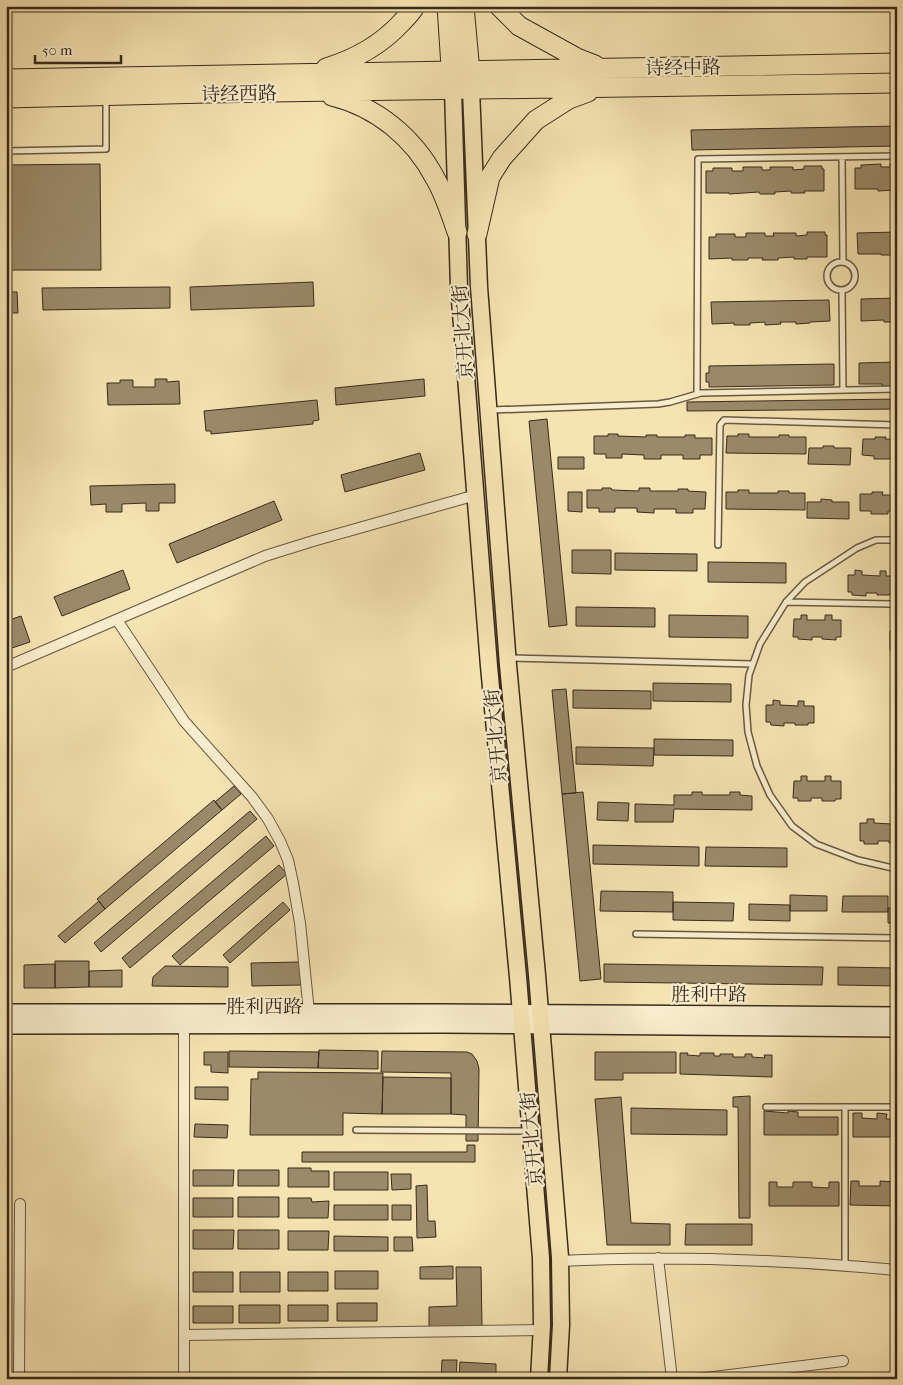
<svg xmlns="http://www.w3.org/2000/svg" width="903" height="1385" font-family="'IM FELL French Canon','Noto Serif SC',serif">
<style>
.building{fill:#9b8a6a;stroke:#392a1d}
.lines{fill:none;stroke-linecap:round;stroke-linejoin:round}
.lane-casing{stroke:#685842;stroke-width:8}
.street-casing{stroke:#685842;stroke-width:12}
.secondary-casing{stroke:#392a1d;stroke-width:18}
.primary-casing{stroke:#392a1d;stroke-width:19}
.highway-casing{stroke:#392a1d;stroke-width:21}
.lane{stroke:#f8edcc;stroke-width:5}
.street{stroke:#f8edcc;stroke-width:10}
.secondary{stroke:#f8edcc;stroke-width:15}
.primary{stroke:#f5e3b1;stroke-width:16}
.highway{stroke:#f5e3b1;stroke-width:19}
.labels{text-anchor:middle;stroke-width:4.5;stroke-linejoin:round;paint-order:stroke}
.street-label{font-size:19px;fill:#392a1d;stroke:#f8edcc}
</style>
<rect width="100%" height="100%" fill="#f5e3b1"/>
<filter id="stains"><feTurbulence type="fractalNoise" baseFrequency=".004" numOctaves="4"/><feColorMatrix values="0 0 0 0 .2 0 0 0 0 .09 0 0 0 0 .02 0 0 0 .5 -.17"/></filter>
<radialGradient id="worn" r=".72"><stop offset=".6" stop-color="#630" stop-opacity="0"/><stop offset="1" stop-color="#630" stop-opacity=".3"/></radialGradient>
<path class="building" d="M897,126V146L692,150L691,130Z
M100,164L101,270H6V165Z
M881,164V167H890V164H897V188L894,189V190L878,191V189H855V168H861V165Z
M804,166H822V169H824V191H804L805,193H791V191L775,192V194H760L759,192L729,194V193H706V171H713V168H732V171H743V167H762V170H770V167H793V170L804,169Z
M807,232H825V235H827V257H807V259H794V257L778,258V260H762L763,258H748V260H732V258L709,259V237H716V234H735V237H746V233H765V236H774L773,233H796V236L807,235Z
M897,232L896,255H881V254H858L857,233Z
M313,282L314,306L191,310L190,287Z
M170,287V308L43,310L42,288Z
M6,292H17L18,313H6Z
M897,298V322H884V320L861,321V299Z
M829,300L830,321L810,322V323L796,324V322H780L781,324L765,325V322L750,323V325H734V323L712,324L711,302Z
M897,362V385L882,386V384H859V363Z
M834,364V385L709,387V382H706V373H709V366Z
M155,379H167V382L179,381L180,404L108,405L107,383H120V380H133V387H155Z
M424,379L425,396L336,405L335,388Z
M897,399V409L687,411V402Z
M317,400L319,420L313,421V424L211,434V431H206L204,411Z
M547,419L567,625L549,627L529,421Z
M608,434H618V436L646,437V435H657V437H685V435H695V438H712V455H700V459H683V455H661V459H644V455L622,454V458H606V454H594V436H608Z
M738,434H749V437H779V435H789V437H806V454L726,453L727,436H738Z
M875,437H886L885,439H897V456H891V459H874V456L862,455L863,439H875Z
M823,446H834V448H851L850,465L808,464L809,448H823Z
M420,453L425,470L345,492L341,475Z
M558,457H584V469H558Z
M175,484V503H159V511H146V503L122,504V512H106V504L91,505L90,486Z
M602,488H611L612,490L639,491V488H650V491H678V489H688V491L706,492L705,509H693V513H676V509H654V513L637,512V508H615V512H599V508H587V490H602Z
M738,490H749V493H778V491H789V493H805V510L726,509V492H738Z
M568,492H582V512L568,511Z
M872,492H883L882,495H897V511H888V514H871V511H860V494H872Z
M821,499L832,500V502H849V519L807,518V502H821Z
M274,501L282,520L177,563L169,544Z
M572,550H611V574L572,573Z
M615,553L697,554V571L615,570Z
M708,562L786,563V583L708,582Z
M123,570L130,589L62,616L54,597Z
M855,570L862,571V575L880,576V571H886V576H896V593H890V595H877V593H866V596L852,595V592H848V575H855Z
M576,607L655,608V627L576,626Z
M669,615L748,616V638L669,637Z
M801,615H807V620H825V615H832V620H841V637H836V640L822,639V637H812V640L798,639V637H793L794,619H801Z
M21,616L30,642L6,650V621Z
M890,631H897V654V650H890Z
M653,683L731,684V702L653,701Z
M566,689L576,793L562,794L552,690Z
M573,690L651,691V709L573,708Z
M773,700L780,701V705L798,706V701H804V706H814V723H808V725H795V723H784V726L771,725L770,722H766V705H773Z
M654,739L733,740V756L654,755Z
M576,747L654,748L653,766L576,764Z
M801,776H807V781H825V776H831V781H841V799H836L835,801H822V798H811V801H798V798H793L794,781H801Z
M234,786L241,794L222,810L215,802Z
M583,792L601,979L580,981L562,794Z
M692,792H702V795H730V792H740V795L752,796V810L674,809L673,822H635V804L674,805V795H692Z
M214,800L222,810L105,909L97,899Z
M598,802L629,803L628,821L597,820Z
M250,811L257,819L101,952L94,943Z
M867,819H874V823L892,824V819H897V844L889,843V841H878V844H864V841H860V823H867Z
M266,836L274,846L130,968L122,958Z
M593,845L699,847V866L593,864Z
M706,847L787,848V867L705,866Z
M279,865L287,874L180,965L172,956Z
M601,891L673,892V912L600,911Z
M790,895L827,896V911H790Z
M843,896H888V912H842Z
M99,901L105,909L65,943L58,936Z
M283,902L290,910L230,963L223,955Z
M673,902L734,903L733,921L673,920Z
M749,904L790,905V921L749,920Z
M888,908H897V923H888Z
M55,961H89V987L55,988Z
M300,962L301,985L252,986L251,963Z
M55,964V988H24V965Z
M604,964L823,967L822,985L604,982Z
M165,966L228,967V987L152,986L153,977Z
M838,967L897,968V986L838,985Z
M122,970V987H89V971Z
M319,1050L378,1051V1069L318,1068Z
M229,1051L319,1052L318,1068L229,1067Z
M382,1051L467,1052L472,1054L477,1061L479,1069L478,1141H466V1115L451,1114V1073L381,1072Z
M204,1052H228V1073L211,1072V1065H204Z
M595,1052H676V1073H623V1080H595Z
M680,1053H688L687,1055L700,1056V1053H714V1056H720V1054H733V1057H745V1054H752V1057L765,1058L764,1055H772V1077L680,1074Z
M258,1072L383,1073L382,1114L343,1113V1135H250L251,1079H258Z
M383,1077L451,1078V1114H382Z
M195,1087H228V1100L195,1099Z
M750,1096V1218H739L738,1107H733V1097Z
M621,1097L631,1223L670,1224V1245H607L595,1099Z
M631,1108L727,1110V1135L631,1134Z
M764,1111L788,1113V1111L798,1112V1117H838V1135H764Z
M853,1113H862V1118L877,1119V1113L887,1114L886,1119H897V1137H853Z
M195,1124L228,1125L227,1138L194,1137Z
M467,1145H475V1162H302V1152H467Z
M288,1168H311V1171H329V1187H288Z
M193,1170H234L233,1186H193Z
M238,1170H279V1186H238Z
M334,1172H388V1190H334Z
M391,1174H411V1189L392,1190Z
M851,1181H859V1186H880V1181L897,1182V1206L850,1205Z
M769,1182H777V1187H793V1182H812V1187L829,1188V1182H839V1206H769Z
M427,1185L428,1221H435L436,1237L417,1238L416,1186Z
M238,1197H279V1217H238Z
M193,1198H233V1217H193Z
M288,1198H311L312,1202L329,1201L328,1218H288Z
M334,1205H388V1220H334Z
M392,1205H411V1220H392Z
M686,1224H752V1245H685Z
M193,1230H234L233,1249H193Z
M238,1230H279V1249H238Z
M288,1231H329L328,1250H288Z
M334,1236L388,1237V1251H334Z
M394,1237H412L413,1251H394Z
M453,1266V1279H420V1267Z
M456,1267H481L482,1327H429V1307L457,1306Z
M335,1271H378V1289H335Z
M193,1272H233V1292H193Z
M240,1272H280V1292H240Z
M288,1272H328V1291H288Z
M337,1303H377V1321H337Z
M239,1305H280V1323H239Z
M288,1305H328V1321H288Z
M193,1306H233V1323H193Z
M442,1360H457L456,1379H441Z
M460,1362L496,1364V1379H459Z"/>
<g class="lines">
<defs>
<path id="lane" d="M6,151L106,149V99
M842,157L843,261
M827 276a14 14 0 1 1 28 0a14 14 0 1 1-28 0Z
M842,290L843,390
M697,394L698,159L897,156
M491,410L658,404L670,402L701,393L897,389
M897,540H876L857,548L805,582L786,602L760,644L749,675L746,705L748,732L757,766L770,795L792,826L816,844L858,860L897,869
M718,545L720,425L724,420L897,425
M786,602L891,604L897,602
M511,658L753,664
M636,934L897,938
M766,1107H897
M356,1130L528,1131
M845,1265V1107"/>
<path id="street" d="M117,620L184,721L252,797L268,819L280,841L288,860L293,883L300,923L309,1012
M6,667L265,556L313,541L476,495
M658,1258L672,1379
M560,1261C672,1255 785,1260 897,1270
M184,1335L542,1330
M19,1379L20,1204
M184,1379V1026
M697,1379L843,1361"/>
<path id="secondary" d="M6,1012H442L897,1015
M6,1026L442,1025L897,1029"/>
<path id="primary" d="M471,89L479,287L508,665L537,975L560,1257L561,1325L558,1379
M453,90L459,288L489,666L518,977L541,1258L542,1325L539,1379"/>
<path id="highway" d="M447,6L452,82
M464,6L471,83
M499,6L519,26L577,58L595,65
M326,68C356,59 381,45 402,22C407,17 412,12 415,6
M6,79L897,63
M332,96C377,107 414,138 435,178C445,195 451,215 457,232
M6,98L207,93L897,83
M477,234L490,177L502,158L536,120L569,99L588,92"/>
</defs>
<use href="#lane" class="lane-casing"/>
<use href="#street" class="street-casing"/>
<use href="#secondary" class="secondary-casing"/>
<use href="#primary" class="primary-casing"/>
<use href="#highway" class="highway-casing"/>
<use href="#lane" class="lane"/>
<use href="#street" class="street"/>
<use href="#secondary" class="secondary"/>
<use href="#primary" class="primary"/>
<use href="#highway" class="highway"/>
</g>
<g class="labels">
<g class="street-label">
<text transform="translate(683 67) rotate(-1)" y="7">诗经中路</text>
<text transform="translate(239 93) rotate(-1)" y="7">诗经西路</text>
<text transform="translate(462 332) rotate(-94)" y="7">京开北大街</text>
<text transform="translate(495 736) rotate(-95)" y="7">京开北大街</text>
<text x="709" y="1001">胜利中路</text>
<text x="264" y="1013">胜利西路</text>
<text transform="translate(531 1139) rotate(-95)" y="7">京开北大街</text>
</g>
</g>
<rect width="903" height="1385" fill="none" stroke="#f5e3b1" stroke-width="25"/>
<rect x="8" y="8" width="888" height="1370" fill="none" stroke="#392a1d" stroke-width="2.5"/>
<rect x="12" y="12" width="878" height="1360" fill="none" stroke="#392a1d"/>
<path d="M35 55v8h86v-8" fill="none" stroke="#392a1d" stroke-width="2.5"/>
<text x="42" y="55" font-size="15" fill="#392a1d" stroke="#f8edcc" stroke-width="4" paint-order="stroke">50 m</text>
<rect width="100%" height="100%" filter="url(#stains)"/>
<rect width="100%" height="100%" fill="url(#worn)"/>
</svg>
